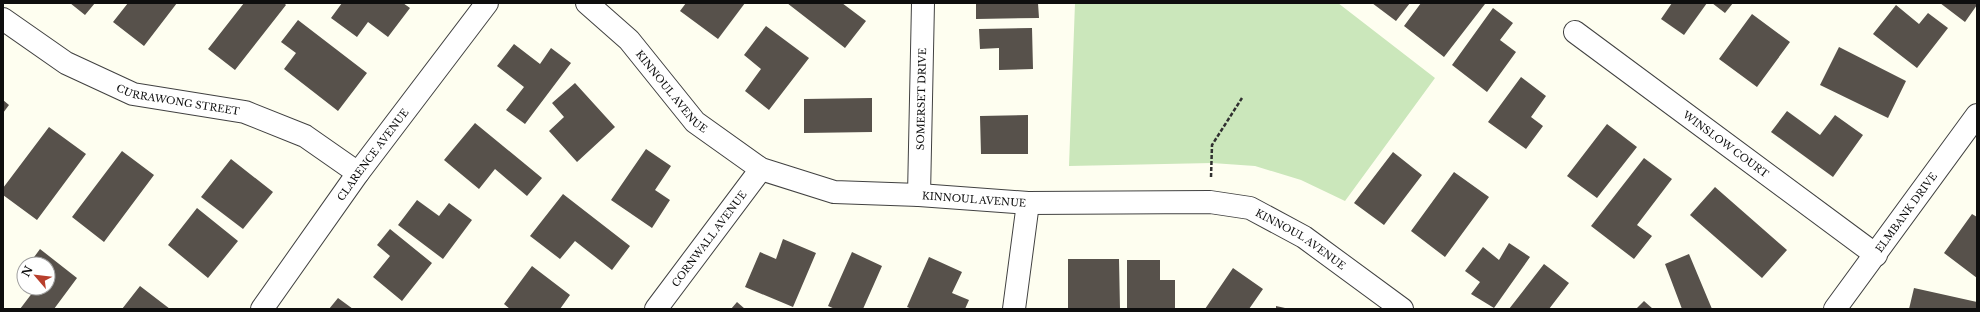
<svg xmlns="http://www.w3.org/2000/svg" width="1980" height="312" font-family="'Libre Baskerville',serif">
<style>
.green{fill:#cbe7bb}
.building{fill:#57514b}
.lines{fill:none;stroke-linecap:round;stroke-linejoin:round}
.minor-casing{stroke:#414141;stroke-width:24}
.path{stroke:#303030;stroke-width:2.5;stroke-dasharray:4 2;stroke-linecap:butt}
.minor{stroke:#fff;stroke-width:22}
.labels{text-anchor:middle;stroke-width:4;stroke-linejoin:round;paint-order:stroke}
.street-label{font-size:10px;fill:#0e0e0e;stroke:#fff}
</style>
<rect width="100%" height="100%" fill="#fefef0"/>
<path class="green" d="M1075,3H1338L1435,78L1345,201L1301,180L1255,166L1212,163L1069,166Z"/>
<path class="building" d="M70,3H95L85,15Z
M128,3H177L144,46L113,22Z
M244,3H284L286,5L235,70L208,49Z
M342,3H403L410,8L388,37L368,22L357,37L331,18Z
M686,3H745L718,39L680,11Z
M787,3H842L866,21L845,48Z
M976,3H1038L1039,18L976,19Z
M1372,3H1410L1396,21Z
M1421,3H1483L1485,4L1444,57L1404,26Z
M1672,3H1707L1684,35L1661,19Z
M1712,3H1733L1725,13Z
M1940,3H1977V5L1965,22Z
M1896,5L1919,24L1928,13L1948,28L1917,68L1873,34Z
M1493,8L1513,23L1500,40L1516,52L1487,92L1452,65Z
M1752,14L1790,42L1757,87L1719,59Z
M298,20L367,73L338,111L284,69L296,53L281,42Z
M766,26L809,58L769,110L745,91L761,69L744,55Z
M1032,28L1033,69L999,70V48L980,49L979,29Z
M514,44L540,64L551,48L571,63L525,124L506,110L524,87L497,66Z
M1839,47L1906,81L1888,118L1820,85Z
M1521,77L1546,96L1531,117L1543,126L1526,149L1488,122Z
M575,83L615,127L577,162L549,131L564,117L552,103Z
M872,98V132L804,133V99Z
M3,100L9,105L3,113Z
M1787,111L1820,135L1835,115L1863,135L1833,177L1771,132Z
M1028,115V154H981L980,116Z
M475,123L542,178L527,196L495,169L479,189L444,160Z
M1607,124L1637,147L1597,198L1567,176Z
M49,127L86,154L37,220L3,195V188Z
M646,149L671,166L655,190L670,200L652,228L611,200Z
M122,151L154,175L104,242L72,217Z
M1393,152L1422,175L1384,225L1354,203Z
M1644,158L1672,179L1637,225L1652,236L1634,259L1591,226Z
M231,159L273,192L243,229L201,197Z
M1454,172L1489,197L1445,257L1411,231Z
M1715,187L1787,250L1762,278L1690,215Z
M563,194L630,246L612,270L575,241L560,259L530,236Z
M417,200L439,216L449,203L472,220L443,259L398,225Z
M197,208L238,241L208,278L168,245Z
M1972,214L1977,217V278L1944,253Z
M390,229L432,263L402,301L373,277L390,256L377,245Z
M783,239L816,253L793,307L745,287L760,252L776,259Z
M1509,243L1530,257L1494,308L1471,294L1480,282L1465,271L1483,247L1499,260Z
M40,249L77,278L54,309H20L36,288H48V264H29Z
M852,252L882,266L863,309H835L828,306Z
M1689,254L1712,309H1682L1665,264Z
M929,257L962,272L952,293L969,300L965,309H912L907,307Z
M1068,259H1119L1120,309H1068Z
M1127,260H1160V280H1175V309H1127Z
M1544,264L1569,283L1549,309H1509Z
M532,266L570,295L560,309H510L504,304Z
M1233,268L1263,289L1249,309H1205Z
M140,286L170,309H122Z
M1914,288L1977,302V309H1909Z
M338,298L353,309H329Z
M1644,301L1653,309H1636Z
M737,302L745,309H731Z
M1276,306L1285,308V309H1276Z"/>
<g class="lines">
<defs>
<g id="minor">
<path id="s1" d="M587,3L629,40L695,122L761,169L834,192L919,195L1028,203L1210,202L1250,208L1304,237L1402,309"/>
<path id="s2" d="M3,19L66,63L133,94L245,112L305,136L358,173"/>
<path id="s3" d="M1575,32L1876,255"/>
<path id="s4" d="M919,195L923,3"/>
<path id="s5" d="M262,309L358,173L487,3"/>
<path id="s6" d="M656,309L761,169"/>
<path d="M1014,309L1028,203"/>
<path id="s7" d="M1835,309L1977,115"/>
</g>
</defs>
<use href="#minor" class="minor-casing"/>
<path class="path" d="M1211,177L1212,145L1242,98"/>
<use href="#minor" class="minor"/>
</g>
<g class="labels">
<g class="street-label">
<text dy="4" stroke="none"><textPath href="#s1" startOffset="123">KINNOUL AVENUE</textPath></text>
<text dy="4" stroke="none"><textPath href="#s2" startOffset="196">CURRAWONG STREET</textPath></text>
<text dy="4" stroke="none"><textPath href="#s4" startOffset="96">SOMERSET DRIVE</textPath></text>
<text dy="4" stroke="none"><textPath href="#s3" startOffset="188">WINSLOW COURT</textPath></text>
<text dy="4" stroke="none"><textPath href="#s5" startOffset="190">CLARENCE AVENUE</textPath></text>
<text dy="4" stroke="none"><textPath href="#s1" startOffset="459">KINNOUL AVENUE</textPath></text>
<text dy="4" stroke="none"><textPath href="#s7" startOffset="120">ELMBANK DRIVE</textPath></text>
<text dy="4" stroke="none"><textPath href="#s6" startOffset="88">CORNWALL AVENUE</textPath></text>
<text dy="4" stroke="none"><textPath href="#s1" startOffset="795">KINNOUL AVENUE</textPath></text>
</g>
</g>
<rect width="1980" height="312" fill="none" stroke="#0e0e0e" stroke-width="8"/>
<g transform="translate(36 276) rotate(298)"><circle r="19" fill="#ffffff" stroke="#9f9f9f"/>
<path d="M0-3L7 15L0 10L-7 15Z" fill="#b83e2c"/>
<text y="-6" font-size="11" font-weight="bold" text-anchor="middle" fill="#0e0e0e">N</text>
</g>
</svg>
